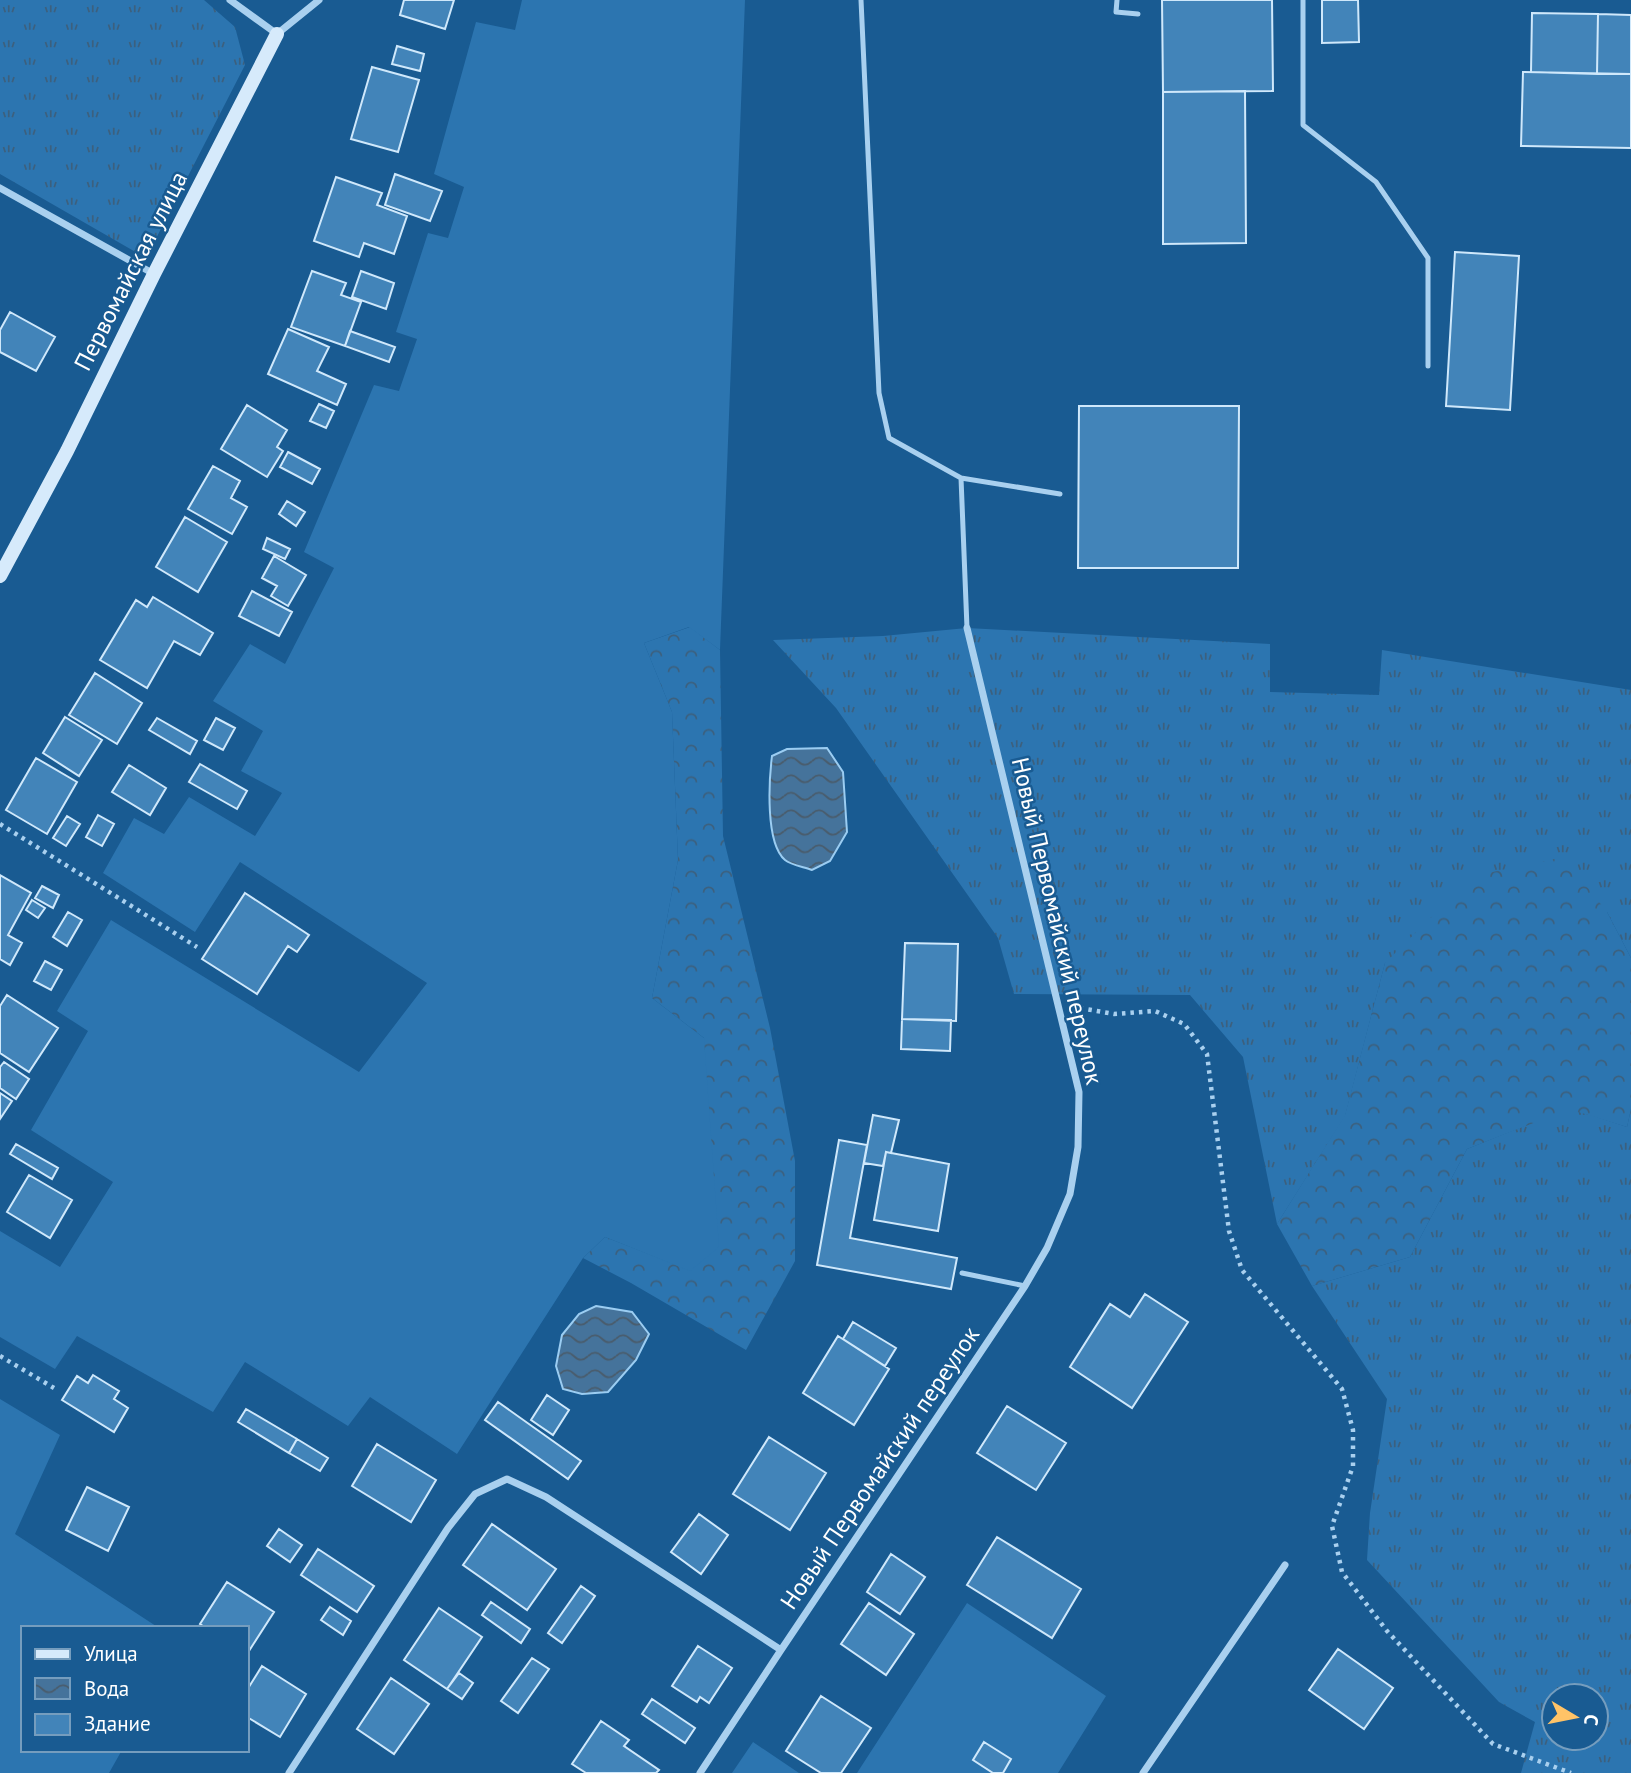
<svg xmlns="http://www.w3.org/2000/svg" width="1631" height="1773" font-family="'PT Sans',sans-serif">
<style>
.grass{fill:url(#grass-tufts);fill-rule:evenodd}
.forest{fill:url(#forest-crowns)}
.garden{fill:#2c75b0}
.water{fill:url(#water-waves);stroke:#9bcdf2;stroke-width:2}
.building{fill:#4284b9;stroke:#cfe8fb;stroke-width:2}
.lines{fill:none;stroke-linecap:round;stroke-linejoin:round}
.path{stroke:#a9d0ef;stroke-width:4.5;stroke-dasharray:3.5 5;stroke-linecap:butt}
.lane{stroke:#a9d0ef;stroke-width:5}
.street{stroke:#a9d0ef;stroke-width:7}
.secondary{stroke:#d6eafb;stroke-width:14}
.labels{text-anchor:middle;stroke-width:5;stroke-linejoin:round;paint-order:stroke}
.street-label{font-size:24px;fill:#fff;stroke:#195b92}
</style>
<defs>
<pattern id="grass-tufts" width="24" height="20" patternUnits="userSpaceOnUse" patternTransform="scale(1.75)"><rect width="24" height="20" fill="#2c75b0"/><path d="M3 7l-1-3M5 7V3M7 7l1-3M15 17l-1-3M17 17v-4M19 17l1-3" fill="none" stroke="#3c607e"/></pattern>
<pattern id="forest-crowns" width="20" height="18" patternUnits="userSpaceOnUse" patternTransform="scale(1.75)"><rect width="20" height="18" fill="#2c75b0"/><path d="M2 6a3 3 0 1 1 6 0M12 15a3 3 0 1 1 6 0" fill="none" stroke="#3c607e"/></pattern>
<pattern id="water-waves" width="16" height="10" patternUnits="userSpaceOnUse" patternTransform="scale(1.75)"><rect width="16" height="10" fill="#45739b"/><path d="M0 5q4-4 8 0t8 0" fill="none" stroke="#495c6c"/></pattern>
</defs>
<rect width="100%" height="100%" fill="#195b92"/>
<path class="grass" d="M0,0H204L235,27L245,65L146,258L0,174Z
M967,628L1270,644V692L1379,695L1382,650L1631,690V958L1607,912L1385,963L1345,1116L1277,1224L1243,1057L1190,995L1014,994L998,938L836,708L773,640L883,636Z
M1569,1108L1627,1127L1631,1109V1773H1521L1535,1722L1499,1702L1367,1560L1370,1513L1387,1399L1312,1286L1410,1257L1467,1149ZM1554,1696H1596V1738H1554Z"/>
<path class="forest" d="M690,627L720,650L723,836L770,1028L795,1161V1261L746,1350L631,1283L583,1258L605,1237L690,1270L704,1038L652,998L678,860L672,712L644,643Z
M1564,857L1607,912L1631,958V1109L1627,1127L1569,1109L1467,1149L1410,1257L1312,1286L1277,1224L1345,1115L1385,963L1473,876Z"/>
<path class="garden" d="M522,0H745L720,650L689,627L644,643L672,712L678,860L652,998L704,1038L719,1247L690,1271L605,1237L583,1258L457,1454L370,1397L348,1426L245,1362L213,1412L77,1336L55,1369L0,1337V1231L60,1267L113,1182L31,1130L88,1031L57,1011L111,920L359,1072L427,983L240,862L195,932L103,873L134,818L164,834L189,797L255,836L282,793L241,771L263,731L213,701L250,644L285,664L334,568L304,552L374,385L399,391L417,339L396,332L428,233L448,238L464,187L434,174L476,22L515,30Z
M0,1399L60,1435L15,1534L159,1628H23V1750H122L109,1773H0Z
M967,1603L1106,1696L1058,1773H857Z
M753,1742L799,1773H732Z"/>
<path class="water" d="M827,748L843,772L847,832L830,861L812,870C804,867 791,865 785,860C765,843 769,780 772,756L787,749Z
M596,1306L632,1312L649,1334L636,1360L608,1392L582,1394L563,1389L556,1366L562,1335L579,1314Z"/>
<path class="building" d="M404,0H454L445,29L400,15Z
M1162,0H1272L1273,91L1163,92Z
M1322,0H1358L1359,42L1322,43Z
M1532,13L1598,14L1597,74L1531,72Z
M1598,14L1631,15V74H1597Z
M397,46L424,54L420,71L392,64Z
M372,67L419,80L398,152L351,139Z
M1523,72L1631,74V148L1521,146Z
M1245,91L1246,243L1163,244V92Z
M395,174L442,191L430,221L385,205Z
M336,177L382,193L377,205L407,216L394,254L364,243L359,257L314,241Z
M1455,252L1519,256L1510,410L1446,406Z
M312,271L346,283L341,295L361,302L345,346L291,327Z
M361,271L394,283L386,309L352,297Z
M10,312L55,337L36,371L0,352V330Z
M288,329L329,347L317,371L346,384L337,405L268,374Z
M350,331L395,347L389,362L345,346Z
M319,404L334,411L326,428L310,421Z
M247,405L287,430L277,447L283,451L267,477L221,449Z
M1079,406H1239L1238,568H1078Z
M288,452L320,469L312,484L280,467Z
M213,466L240,481L231,498L247,507L232,534L188,509Z
M287,501L305,512L296,526L279,514Z
M185,517L227,542L198,592L156,567Z
M267,538L290,549L285,559L263,549Z
M274,556L306,575L288,606L271,596L277,586L262,578Z
M252,591L292,612L279,636L239,616Z
M153,597L213,633L200,655L174,641L147,688L100,660L136,600L147,607Z
M95,673L142,703L117,744L69,715Z
M65,717L102,740L79,776L43,753Z
M157,718L197,741L190,754L149,730Z
M216,718L235,728L223,750L204,740Z
M36,758L77,782L47,834L6,810Z
M200,764L247,791L237,809L189,782Z
M129,765L166,788L150,815L112,792Z
M98,815L114,824L102,846L86,837Z
M67,816L80,824L66,846L53,838Z
M0,875L31,893L8,935L22,943L10,965L0,959Z
M42,886L59,895L53,908L35,898Z
M245,893L309,935L297,952L288,946L257,994L202,959Z
M32,900L45,908L38,918L26,910Z
M68,912L82,920L67,946L53,937Z
M905,943L958,944L956,1021L902,1019Z
M45,961L62,970L51,990L34,981Z
M7,995L58,1028L29,1072L0,1053V1006Z
M902,1019L951,1020L950,1051L901,1049Z
M4,1062L29,1079L16,1099L0,1088V1067Z
M0,1093L12,1101L0,1119Z
M873,1115L899,1120L891,1153L886,1152L883,1166L864,1163Z
M839,1140L867,1145L850,1238L957,1258L951,1289L817,1265Z
M16,1144L58,1168L52,1179L10,1154Z
M886,1152L949,1164L938,1231L874,1220Z
M29,1175L72,1200L50,1238L7,1212Z
M1145,1294L1188,1322L1132,1408L1070,1367L1110,1304L1130,1317Z
M853,1322L896,1348L885,1366L843,1339Z
M838,1336L889,1369L854,1425L803,1393Z
M93,1375L119,1391L114,1399L128,1408L114,1432L62,1400L77,1376L88,1383Z
M547,1395L569,1410L553,1435L531,1420Z
M498,1402L581,1461L568,1479L485,1420Z
M1007,1406L1066,1443L1036,1490L977,1453Z
M246,1409L297,1439L289,1453L238,1422Z
M769,1437L826,1473L790,1530L733,1494Z
M297,1439L328,1458L320,1471L289,1453Z
M377,1444L436,1480L411,1522L352,1486Z
M87,1487L129,1507L108,1551L66,1530Z
M699,1514L728,1535L701,1574L671,1552Z
M492,1524L556,1569L527,1610L463,1565Z
M279,1529L302,1545L290,1562L267,1546Z
M997,1537L1081,1589L1052,1638L967,1585Z
M318,1549L374,1586L357,1612L301,1575Z
M891,1554L925,1577L900,1614L867,1592Z
M227,1582L274,1612L247,1654V1628H206L200,1624Z
M581,1586L595,1596L562,1643L548,1633Z
M491,1602L530,1629L521,1643L482,1615Z
M869,1603L914,1634L886,1675L841,1644Z
M330,1607L351,1621L343,1635L321,1620Z
M439,1608L482,1637L447,1689L404,1660Z
M698,1646L732,1668L709,1703L700,1697L697,1702L672,1686Z
M1338,1649L1393,1688L1364,1729L1309,1690Z
M532,1658L549,1669L518,1713L501,1701Z
M262,1666L306,1694L280,1737L247,1717V1690Z
M459,1673L473,1683L462,1699L447,1689Z
M391,1678L429,1704L394,1754L357,1729Z
M821,1696L871,1728L841,1773H821L786,1751Z
M652,1699L695,1728L685,1743L642,1714Z
M601,1721L629,1740L624,1746L659,1770L656,1773H586L572,1764Z
M984,1742L1011,1759L1003,1773H993L973,1760Z"/>
<g class="lines">
<path class="path" d="M0,824L197,947
M1080,1008L1114,1014L1155,1011L1184,1024L1207,1054L1229,1231L1242,1270L1342,1389L1353,1430V1466L1332,1526L1342,1572L1387,1631L1493,1744L1571,1773
M0,1356L54,1388"/>
<path class="lane" d="M861,0L879,393L889,438L961,478L967,628
M1117,0L1116,12L1138,14
M1303,0V125L1376,182L1428,258V366
M961,478L1060,494
M962,1273L1025,1286"/>
<path class="street" d="M230,0L277,34L319,0
M0,188L154,274
M289,1773L448,1528L475,1494L507,1479L546,1497L781,1650
M700,1773L781,1650L1025,1286L1047,1248L1070,1194L1078,1147L1079,1092L967,628
M1143,1773L1285,1565"/>
<path class="secondary" d="M0,576L67,451L154,274L277,34"/>
</g>
<g class="labels">
<g class="street-label">
<text transform="translate(131 271) rotate(-63)" y="8">Первомайская улица</text>
<text transform="translate(1057 921) rotate(77)" y="8">Новый Первомайский переулок</text>
<text transform="translate(880 1468) rotate(-56)" y="8">Новый Первомайский переулок</text>
</g>
</g>
<rect x="21" y="1626" width="228" height="126" fill="#195b92" stroke="#759dbe" stroke-width="2"/>
<rect x="35" y="1649" width="35" height="10" fill="#d6eafb" stroke="#759dbe" stroke-width="2"/>
<text x="84" y="1661" font-size="21" fill="#ffffff">Улица</text>
<rect x="35" y="1678" width="35" height="21" fill="url(#water-waves)" stroke="#759dbe" stroke-width="2"/>
<text x="84" y="1696" font-size="21" fill="#ffffff">Вода</text>
<rect x="35" y="1714" width="35" height="21" fill="#4284b9" stroke="#759dbe" stroke-width="2"/>
<text x="84" y="1731" font-size="21" fill="#ffffff">Здание</text>
<g transform="translate(1575 1717) rotate(100)"><circle r="33" fill="#195b92" stroke="#759dbe" stroke-width="2"/>
<path d="M0-5L12 26L0 18L-12 26Z" fill="#ffc367"/>
<text y="-10" font-size="19" font-weight="bold" text-anchor="middle" fill="#ffffff">С</text>
</g>
</svg>
